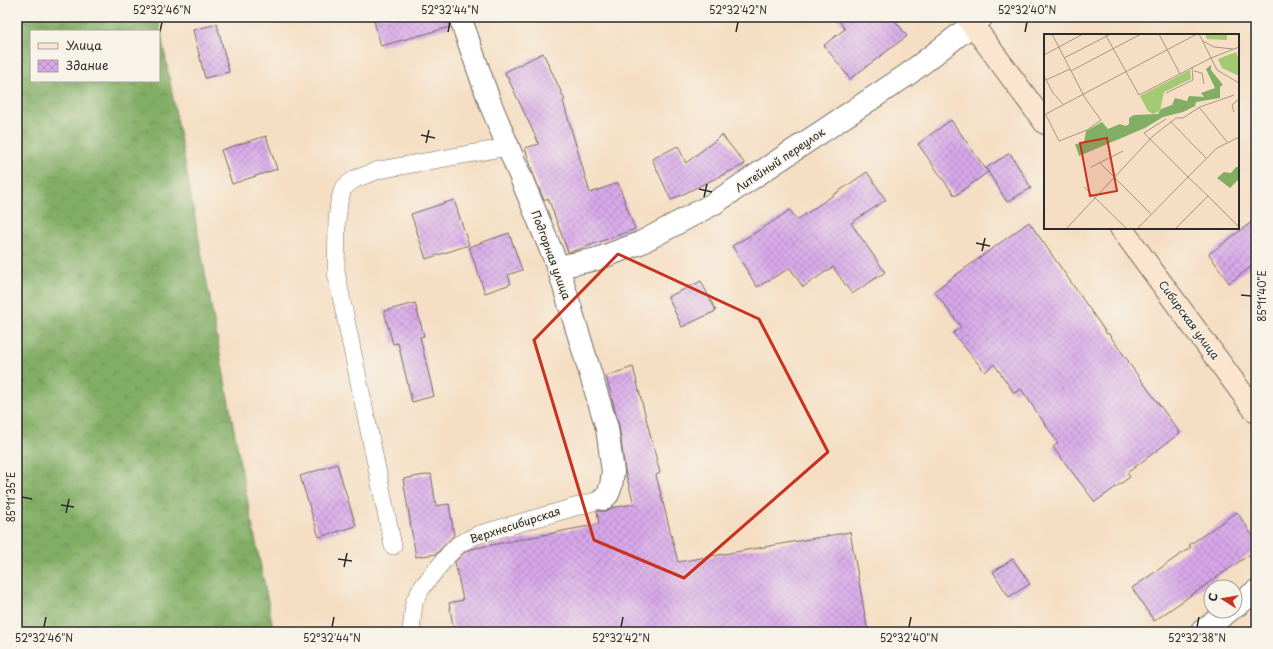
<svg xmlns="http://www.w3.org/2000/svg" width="1273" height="649" font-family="'Playpen Sans',sans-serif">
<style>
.forest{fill:url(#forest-crowns);stroke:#566c48;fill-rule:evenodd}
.building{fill:url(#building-cross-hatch)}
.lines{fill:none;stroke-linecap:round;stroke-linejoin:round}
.lane-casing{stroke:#726a60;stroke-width:18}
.street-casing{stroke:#726a60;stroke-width:24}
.secondary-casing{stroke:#726a60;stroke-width:24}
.lane{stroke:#fff;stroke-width:17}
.street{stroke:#fff;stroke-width:22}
.secondary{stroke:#fbe5cf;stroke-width:22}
.marked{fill:none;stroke:#c8321e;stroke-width:3;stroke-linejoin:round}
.ticks{fill:none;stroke:#2b2b2b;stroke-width:1.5}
.labels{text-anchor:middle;stroke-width:3;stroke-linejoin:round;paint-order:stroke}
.street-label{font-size:11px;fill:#2b2b2b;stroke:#f7f3e8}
.inset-road{fill:none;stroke:#a49686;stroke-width:1}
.view{fill:#c8321e;fill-opacity:0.15;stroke:#c8321e;stroke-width:2}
.inset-edge{fill:none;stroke:#2b2b2b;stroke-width:2}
.neatline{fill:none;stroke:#2b2b2b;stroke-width:1.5}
.ticks-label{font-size:10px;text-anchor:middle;fill:#2b2b2b}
</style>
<defs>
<pattern id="forest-crowns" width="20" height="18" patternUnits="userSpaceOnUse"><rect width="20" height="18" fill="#82ad65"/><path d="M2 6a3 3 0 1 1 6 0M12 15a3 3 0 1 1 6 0" fill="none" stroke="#6b8d53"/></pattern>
<pattern id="building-cross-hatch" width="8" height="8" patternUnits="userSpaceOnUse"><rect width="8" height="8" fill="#d8a8ea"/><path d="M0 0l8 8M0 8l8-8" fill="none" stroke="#af89be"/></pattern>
</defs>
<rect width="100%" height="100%" fill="#f7f3e8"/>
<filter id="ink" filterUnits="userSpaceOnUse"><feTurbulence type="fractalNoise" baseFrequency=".025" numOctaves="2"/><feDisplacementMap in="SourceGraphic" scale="8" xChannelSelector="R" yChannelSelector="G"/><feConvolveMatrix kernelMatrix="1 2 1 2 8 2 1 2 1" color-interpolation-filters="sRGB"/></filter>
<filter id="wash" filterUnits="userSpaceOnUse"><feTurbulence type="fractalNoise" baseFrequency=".012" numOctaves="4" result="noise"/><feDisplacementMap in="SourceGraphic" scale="16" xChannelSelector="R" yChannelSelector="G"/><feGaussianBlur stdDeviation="0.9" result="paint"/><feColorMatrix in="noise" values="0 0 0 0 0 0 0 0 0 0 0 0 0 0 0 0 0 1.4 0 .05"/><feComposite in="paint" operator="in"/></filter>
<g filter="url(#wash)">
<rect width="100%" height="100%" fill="#f5dec3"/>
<path class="forest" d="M17,17H158L241,468L274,632H17V590L20,557L17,555ZM31,31H159V81H31Z"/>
<g id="blocks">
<path class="building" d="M373,17H448L450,27L381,46Z
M836,17H892L907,36L850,79L824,45L845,29Z
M217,24L229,72L205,78L193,30Z
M543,53L565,100L563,101L590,193L618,183L635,229L577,250L568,252L548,198L544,200L534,176L525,148L539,144L505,72Z
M951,120L988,172L955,196L918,144Z
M722,135L745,164L671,200L652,159L678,146L686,163Z
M266,136L277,169L232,184L221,150Z
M1010,153L1031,188L1007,202L986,168Z
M867,172L886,200L851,223L885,272L852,294L833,267L803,287L790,268L757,287L732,246L763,228L790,210L797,220Z
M454,200L469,245L426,259L411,214Z
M1256,219V263L1229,283L1209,254Z
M1029,222L1107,334L1108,333L1129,362H1128L1180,433L1127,473L1130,477L1095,502L1053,447L1058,443L1021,389L1014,393L994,364L985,372L953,333L961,327L934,291Z
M509,233L522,270L508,275L511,284L485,293L469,247Z
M701,281L716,311L682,327L668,297Z
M415,303L424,336L420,337L434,396L412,402L398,343L393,344L384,311Z
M633,367L660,473L656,475L678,562L850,532L868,632H454L449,603L463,600L455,562L465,552L471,549L599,524L597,511H606L611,508L634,504L625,471L619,426L606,376Z
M337,464L356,526L319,537L300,476Z
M431,474L436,506L449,504L454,535L436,554L416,557L403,479Z
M1237,512L1256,541V550L1154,621L1132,588L1191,547L1189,545Z
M1013,559L1030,584L1009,597L993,572Z"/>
</g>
</g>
<g filter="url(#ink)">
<use href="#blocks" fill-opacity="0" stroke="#726a60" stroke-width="1"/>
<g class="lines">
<defs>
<path id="lane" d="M393,546L336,272L337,221L339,202L343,189L348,184L355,179L379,170L508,147
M411,632L414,602L423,586L449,554L459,544L477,535L603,499"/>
<path id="street" d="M460,17L490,103L558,267L607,428L613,472L611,486L608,494L603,499
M558,267L597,259L640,243L713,204L907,75L982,17
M1235,607L1256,591
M1201,632L1229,611"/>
<path id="secondary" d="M967,17L1045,123
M1121,228L1256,412"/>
</defs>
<use href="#lane" class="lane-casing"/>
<use href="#street" class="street-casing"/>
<use href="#secondary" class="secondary-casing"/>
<use href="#lane" class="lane"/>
<use href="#street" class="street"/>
<use href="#secondary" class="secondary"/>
</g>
</g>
<path class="marked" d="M618,254L759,319L828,452L684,578L594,540L534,340Z"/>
<path class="ticks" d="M160,32L162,22M448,32L450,22M736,32L738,22M1025,32L1027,22M421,135L435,138M426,143L429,130M699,189L712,192M704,197L707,184M976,243L990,246M982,251L985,238M1241,295L1251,296M22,497L32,499M61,505L74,507M66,513L69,499M338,559L352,561M344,567L347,553M44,627L46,617M332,627L334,617M621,627L623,617M909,627L911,617M1197,627L1199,617"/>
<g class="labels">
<g class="street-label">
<text transform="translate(780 160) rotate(-34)" y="4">Литейный переулок</text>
<text transform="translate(551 255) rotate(70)" y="4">Подгорная улица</text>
<text transform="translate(1189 320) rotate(54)" y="4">Сибирская улица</text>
<text transform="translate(515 525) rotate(-18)" y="4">Верхнесибирская</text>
</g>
</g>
<g transform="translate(1044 34)">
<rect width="195" height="195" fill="#f5dec3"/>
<path d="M161,0H183V6L163,5ZM192,18L195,26V42L178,34L174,25ZM146,36L147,45L120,58L116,77L109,80L104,77L96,62Z" fill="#a3c973"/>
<path d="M167,31V36L179,51L176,53V64L152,68L151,72L139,78L119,83L101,94L35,122L31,110L40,109L42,97L58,88L64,95L76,90L82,92L85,90V84L90,81L114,80L117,75L128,71L131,64L143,67L145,62L160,63L157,59L171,54L162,35ZM192,133H195V145L186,154L173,144L180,138L187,139Z" fill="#82ad65"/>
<path class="inset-road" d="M61,0L95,61L167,24M115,0L136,40M155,0L173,36L195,49M159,7L170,13L189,15M0,21L39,0M20,24L67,0M167,24L195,13M27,37L97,0M150,37L158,39L160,50M0,42L9,59L19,70M2,46L26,35M122,59L149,46L148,33M155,73L183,108M190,78L188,71L195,65M0,81L153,0M2,81L15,107L43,96L57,86L41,64L8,0M127,88L162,124M56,129L107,180M47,133L79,117M40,153L83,195M164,162L195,193M22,195L109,102L132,84H139L156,73L190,61M93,195L144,143L100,99L122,85M131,195L164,162L144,143L173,114L195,103"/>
<path class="view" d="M63,104L73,157L46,162L36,109Z"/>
<rect width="195" height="195" class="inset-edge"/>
</g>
<rect width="1273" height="649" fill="none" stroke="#f7f3e8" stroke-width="44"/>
<rect x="30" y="30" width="130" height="52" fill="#f7f3e8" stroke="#a5a39c"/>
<rect x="38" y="43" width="20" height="6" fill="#fbe5cf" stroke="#a5a39c"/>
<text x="66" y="50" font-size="12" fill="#2b2b2b">Улица</text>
<rect x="38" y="60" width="20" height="12" fill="url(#building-cross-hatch)" stroke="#a5a39c"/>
<text x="66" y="70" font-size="12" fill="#2b2b2b">Здание</text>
<g transform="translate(1223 599) rotate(281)"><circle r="19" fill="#f7f3e8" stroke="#a5a39c"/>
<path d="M0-3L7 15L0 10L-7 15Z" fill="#c8321e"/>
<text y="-6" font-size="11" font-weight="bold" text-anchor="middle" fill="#2b2b2b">С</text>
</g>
<rect x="22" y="22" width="1229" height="605" class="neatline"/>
<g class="ticks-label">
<text x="162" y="14">52°32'46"N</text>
<text x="450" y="14">52°32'44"N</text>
<text x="738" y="14">52°32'42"N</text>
<text x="1027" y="14">52°32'40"N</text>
<text transform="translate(1262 296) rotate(-90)" y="4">85°11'40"E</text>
<text transform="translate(11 497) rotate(-90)" y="4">85°11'35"E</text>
<text x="44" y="642">52°32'46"N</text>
<text x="332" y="642">52°32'44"N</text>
<text x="621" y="642">52°32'42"N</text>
<text x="909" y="642">52°32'40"N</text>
<text x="1197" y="642">52°32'38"N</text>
</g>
</svg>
